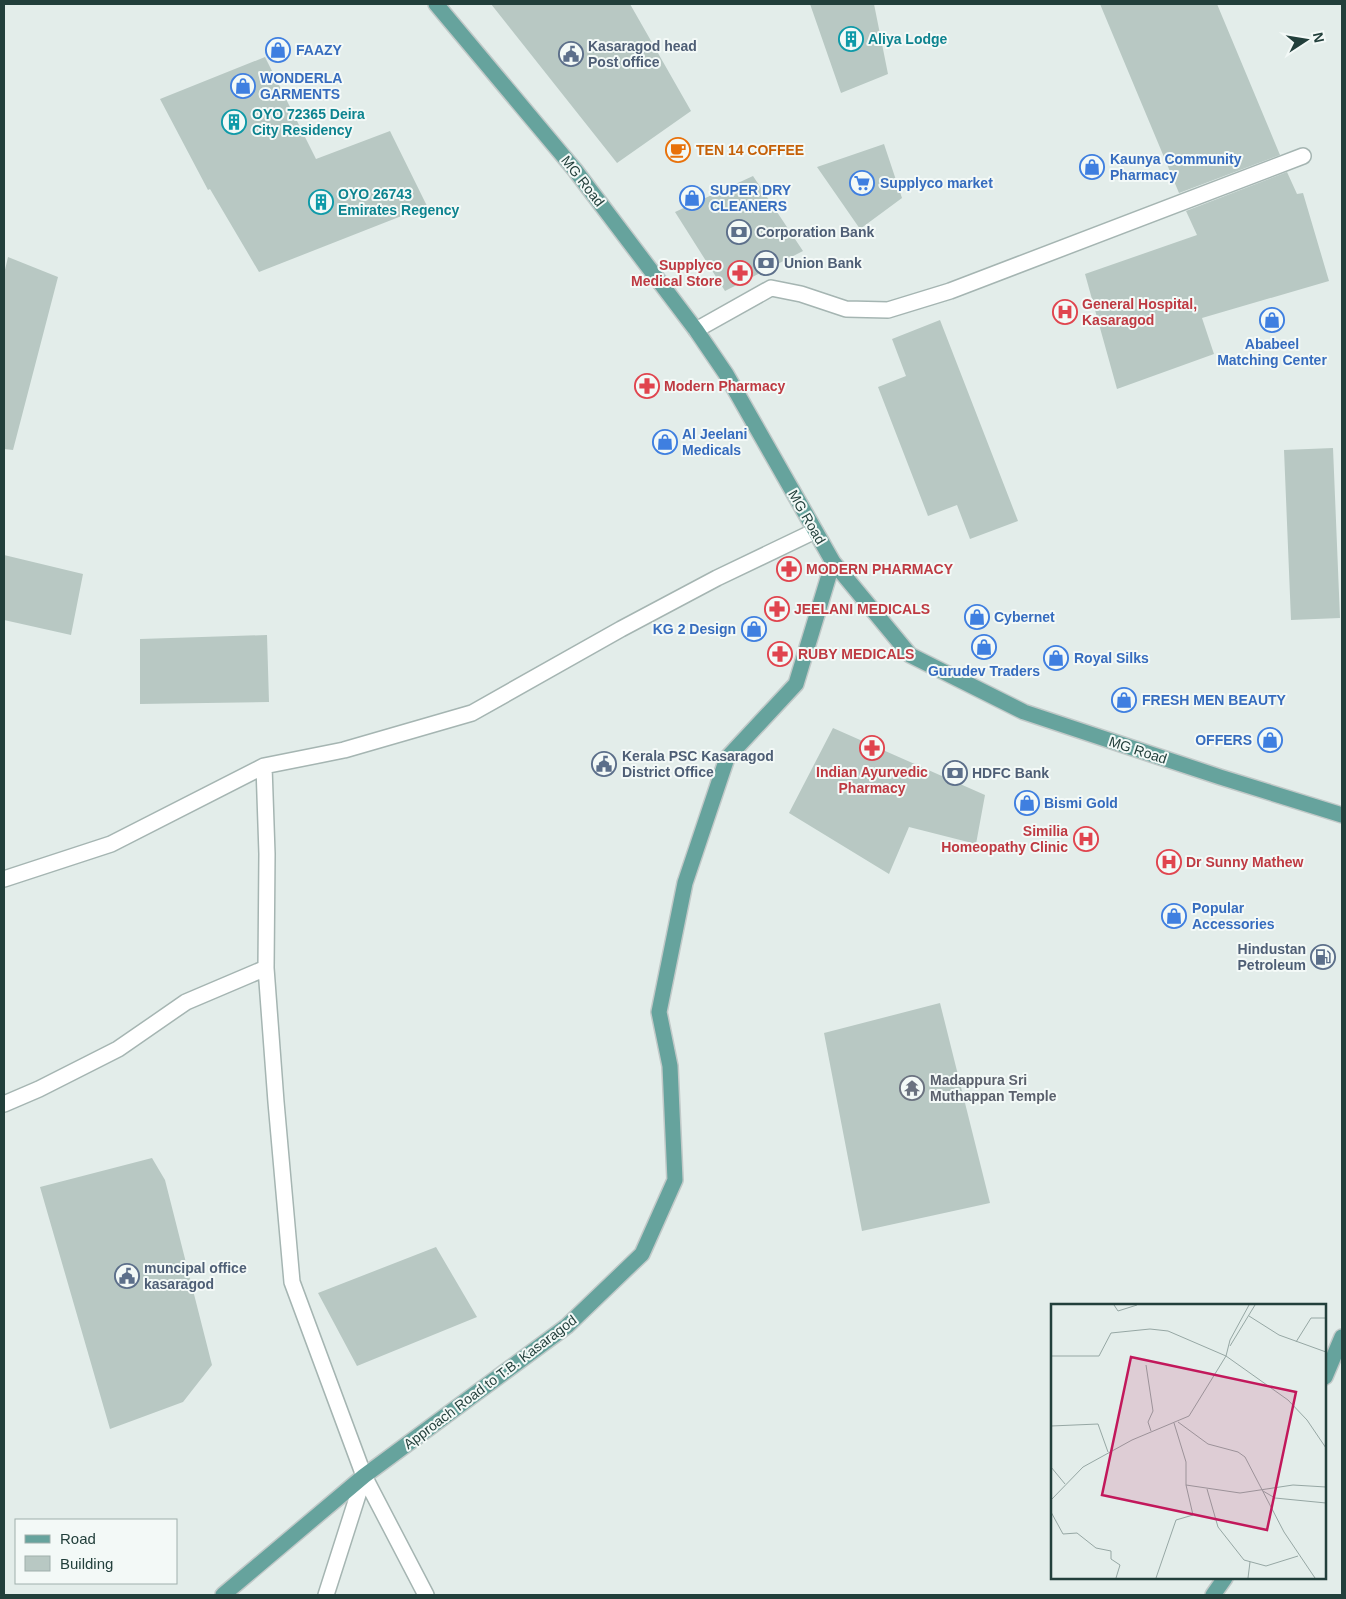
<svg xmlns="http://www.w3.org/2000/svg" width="1346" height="1599" font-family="Helvetica,sans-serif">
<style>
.building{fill:#b8c8c3}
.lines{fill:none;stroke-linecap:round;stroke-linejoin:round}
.minor-casing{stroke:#a5b5b2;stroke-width:18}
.major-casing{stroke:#c1c9c8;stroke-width:18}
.minor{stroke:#fff;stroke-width:15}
.major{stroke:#66a39d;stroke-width:15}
.labels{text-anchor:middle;stroke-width:4;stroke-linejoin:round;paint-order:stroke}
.culture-label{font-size:14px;font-weight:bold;fill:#0d838f;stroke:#f3f9f7;text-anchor:start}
.service-label{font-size:14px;font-weight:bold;fill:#4e5e75;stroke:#f3f9f7;text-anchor:start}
.shop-label{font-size:14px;font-weight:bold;fill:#366cbe;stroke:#f3f9f7;text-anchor:start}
.food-label{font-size:14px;font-weight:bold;fill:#c56008;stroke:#f3f9f7;text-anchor:start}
.street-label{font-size:14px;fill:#223f3b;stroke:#f3f9f7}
.health-label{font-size:14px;font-weight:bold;fill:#be3a42;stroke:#f3f9f7;text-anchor:start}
.worship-label{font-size:14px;font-weight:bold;fill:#5b616d;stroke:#f3f9f7;text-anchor:start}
.inset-road{fill:none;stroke:#96a7a4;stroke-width:1}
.view{fill:#c2185b;fill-opacity:0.15;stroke:#c2185b;stroke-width:2.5}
.inset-edge{fill:none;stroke:#223f3b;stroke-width:2.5}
</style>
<rect width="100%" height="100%" fill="#e3edea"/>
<path class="building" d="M491,4H630L691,111L617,163Z
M810,4H874L888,74L841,93Z
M1100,4H1217L1280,155L1179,193Z
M265,57L316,159L390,131L427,206L259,272L210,189L208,190L160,99Z
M884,144L902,198L860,229L817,167Z
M1287,172L1297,194L1303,193L1329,281L1202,318L1214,354L1117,389L1085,274L1197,235L1186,211Z
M753,176L803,251L725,291L675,212Z
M8,257L58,277L13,450L4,449V274Z
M940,320L1018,521L970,539L957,505L928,516L878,387L906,376L892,339Z
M1333,448L1340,618L1291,620L1284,450Z
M4,555L83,574L71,635L4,620Z
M267,635L269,702L140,704V639Z
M833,728L985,795L976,844L909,827L889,874L789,813Z
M940,1003L990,1203L862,1231L824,1033Z
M152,1158L165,1180L212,1365L183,1402L110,1429L40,1187Z
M436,1247L477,1317L357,1366L318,1293Z"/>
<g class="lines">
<defs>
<path id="minor" d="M696,330L771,288L801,294L846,309L888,310L950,291L1303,156
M4,879L111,844L264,766
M4,1104L39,1089L118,1049L186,1002L266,968
M326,1595L364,1476
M426,1595L364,1476L292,1282L276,1102L266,968L267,854L264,766L344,750L472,713L621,629L717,578L815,531"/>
<path id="major" d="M436,4L575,170L696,330L726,374L833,562L910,655L1024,712L1220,777L1342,815
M1325,1377L1342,1337
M223,1595L364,1476L567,1326L642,1254L675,1180L670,1066L659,1012L685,883L727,758L796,684L833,562
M1213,1595L1225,1578"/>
</defs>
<use href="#minor" class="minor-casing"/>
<use href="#major" class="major-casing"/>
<use href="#minor" class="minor"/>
<use href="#major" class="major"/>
</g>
<defs>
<symbol id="building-ring" viewBox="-11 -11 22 22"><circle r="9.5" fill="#f3f9f7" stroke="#0f9aa8" stroke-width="1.5"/><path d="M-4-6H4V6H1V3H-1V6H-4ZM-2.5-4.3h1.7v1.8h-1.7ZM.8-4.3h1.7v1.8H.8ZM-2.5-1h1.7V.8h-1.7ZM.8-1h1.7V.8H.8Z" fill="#0f9aa8"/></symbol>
<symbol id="shop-ring" viewBox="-11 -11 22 22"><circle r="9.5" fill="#f3f9f7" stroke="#3f7fe0" stroke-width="1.5"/><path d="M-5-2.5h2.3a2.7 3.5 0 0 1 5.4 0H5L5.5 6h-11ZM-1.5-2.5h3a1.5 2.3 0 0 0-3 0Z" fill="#3f7fe0"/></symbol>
<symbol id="civic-ring" viewBox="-11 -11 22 22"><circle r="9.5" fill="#f3f9f7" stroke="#5c6f8a" stroke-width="1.5"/><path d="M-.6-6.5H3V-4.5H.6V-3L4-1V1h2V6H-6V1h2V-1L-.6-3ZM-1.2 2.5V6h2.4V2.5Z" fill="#5c6f8a"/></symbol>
<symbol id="cafe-ring" viewBox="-11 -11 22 22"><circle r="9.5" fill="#f3f9f7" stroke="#e8710a" stroke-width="1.5"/><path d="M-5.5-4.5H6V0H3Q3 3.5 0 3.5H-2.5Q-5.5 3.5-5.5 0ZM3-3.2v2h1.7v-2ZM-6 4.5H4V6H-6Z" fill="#e8710a"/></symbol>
<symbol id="supermarket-ring" viewBox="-11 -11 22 22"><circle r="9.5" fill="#f3f9f7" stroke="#3f7fe0" stroke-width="1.5"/><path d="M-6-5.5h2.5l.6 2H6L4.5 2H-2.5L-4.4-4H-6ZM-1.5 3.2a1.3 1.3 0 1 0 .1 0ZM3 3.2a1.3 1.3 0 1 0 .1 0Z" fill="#3f7fe0"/></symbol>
<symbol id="bank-ring" viewBox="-11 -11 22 22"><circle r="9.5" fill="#f3f9f7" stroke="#5c6f8a" stroke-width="1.5"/><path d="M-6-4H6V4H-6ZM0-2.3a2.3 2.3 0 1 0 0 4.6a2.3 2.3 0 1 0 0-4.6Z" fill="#5c6f8a"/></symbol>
<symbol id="pharmacy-ring" viewBox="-11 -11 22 22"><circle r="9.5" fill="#f3f9f7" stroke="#e0444e" stroke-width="1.5"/><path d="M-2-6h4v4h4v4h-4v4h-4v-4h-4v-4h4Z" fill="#e0444e"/></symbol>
<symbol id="hospital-ring" viewBox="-11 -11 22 22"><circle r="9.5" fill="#f3f9f7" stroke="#e0444e" stroke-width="1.5"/><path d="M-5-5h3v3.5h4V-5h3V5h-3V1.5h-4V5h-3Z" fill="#e0444e"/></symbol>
<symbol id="fuel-ring" viewBox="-11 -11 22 22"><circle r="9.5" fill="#f3f9f7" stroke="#5c6f8a" stroke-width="1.5"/><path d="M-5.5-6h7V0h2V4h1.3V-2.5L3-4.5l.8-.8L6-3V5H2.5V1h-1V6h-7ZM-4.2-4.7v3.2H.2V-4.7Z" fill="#5c6f8a"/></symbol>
<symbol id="temple-ring" viewBox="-11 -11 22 22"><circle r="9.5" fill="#f3f9f7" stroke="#6b7280" stroke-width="1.5"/><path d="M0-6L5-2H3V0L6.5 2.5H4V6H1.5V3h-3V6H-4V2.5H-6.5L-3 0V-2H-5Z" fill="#6b7280"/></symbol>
</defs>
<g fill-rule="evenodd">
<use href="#building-ring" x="837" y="25" width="28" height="28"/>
<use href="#shop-ring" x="264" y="36" width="28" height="28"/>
<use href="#civic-ring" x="557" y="40" width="28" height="28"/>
<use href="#shop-ring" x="229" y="72" width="28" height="28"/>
<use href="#building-ring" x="220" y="108" width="28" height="28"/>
<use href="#cafe-ring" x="664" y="136" width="28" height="28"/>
<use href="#shop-ring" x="1078" y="153" width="28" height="28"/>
<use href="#supermarket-ring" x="848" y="169" width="28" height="28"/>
<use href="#shop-ring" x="678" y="184" width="28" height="28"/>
<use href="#building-ring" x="307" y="188" width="28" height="28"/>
<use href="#bank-ring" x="725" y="218" width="28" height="28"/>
<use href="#bank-ring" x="752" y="249" width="28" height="28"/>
<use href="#pharmacy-ring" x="726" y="259" width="28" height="28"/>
<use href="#hospital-ring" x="1051" y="298" width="28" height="28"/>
<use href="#shop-ring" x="1258" y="306" width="28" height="28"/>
<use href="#pharmacy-ring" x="633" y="372" width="28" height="28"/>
<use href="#shop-ring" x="651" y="428" width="28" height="28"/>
<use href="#pharmacy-ring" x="775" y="555" width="28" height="28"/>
<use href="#pharmacy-ring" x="763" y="595" width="28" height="28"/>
<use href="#shop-ring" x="963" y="603" width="28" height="28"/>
<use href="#shop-ring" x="740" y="615" width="28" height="28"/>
<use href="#shop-ring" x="970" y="633" width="28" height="28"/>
<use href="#pharmacy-ring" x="766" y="640" width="28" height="28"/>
<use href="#shop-ring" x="1042" y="644" width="28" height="28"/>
<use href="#shop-ring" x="1110" y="686" width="28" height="28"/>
<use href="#shop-ring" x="1256" y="726" width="28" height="28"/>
<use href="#pharmacy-ring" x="858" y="734" width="28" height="28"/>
<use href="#civic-ring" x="590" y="750" width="28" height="28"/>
<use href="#bank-ring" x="941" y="759" width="28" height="28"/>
<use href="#shop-ring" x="1013" y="789" width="28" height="28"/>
<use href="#hospital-ring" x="1072" y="825" width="28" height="28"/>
<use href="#hospital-ring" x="1155" y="848" width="28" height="28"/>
<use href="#shop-ring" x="1160" y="902" width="28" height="28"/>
<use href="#fuel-ring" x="1309" y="943" width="28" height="28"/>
<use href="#temple-ring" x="898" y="1074" width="28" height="28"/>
<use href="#civic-ring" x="113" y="1262" width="28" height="28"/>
</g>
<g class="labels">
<g class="culture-label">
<text x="868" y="44">Aliya Lodge</text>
<text x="252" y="119">OYO 72365 Deira<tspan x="252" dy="16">City Residency</tspan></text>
<text x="338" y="199">OYO 26743<tspan x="338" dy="16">Emirates Regency</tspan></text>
</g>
<g class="service-label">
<text x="588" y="51">Kasaragod head<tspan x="588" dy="16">Post office</tspan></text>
<text x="756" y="237">Corporation Bank</text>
<text x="784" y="268">Union Bank</text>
<text x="622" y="761">Kerala PSC Kasaragod<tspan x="622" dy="16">District Office</tspan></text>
<text x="972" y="778">HDFC Bank</text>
<text x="1306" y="954" text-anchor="end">Hindustan<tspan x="1306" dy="16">Petroleum</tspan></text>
<text x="144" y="1273">muncipal office<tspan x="144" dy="16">kasaragod</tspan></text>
</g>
<g class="shop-label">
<text x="296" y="55">FAAZY</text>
<text x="260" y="83">WONDERLA<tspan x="260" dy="16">GARMENTS</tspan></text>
<text x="1110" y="164">Kaunya Community<tspan x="1110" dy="16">Pharmacy</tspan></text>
<text x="880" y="188">Supplyco market</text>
<text x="710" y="195">SUPER DRY<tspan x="710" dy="16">CLEANERS</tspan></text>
<text x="1272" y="349" text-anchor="middle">Ababeel<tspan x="1272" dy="16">Matching Center</tspan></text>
<text x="682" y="439">Al Jeelani<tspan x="682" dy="16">Medicals</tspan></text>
<text x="994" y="622">Cybernet</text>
<text x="736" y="634" text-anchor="end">KG 2 Design</text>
<text x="1074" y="663">Royal Silks</text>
<text x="984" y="676" text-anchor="middle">Gurudev Traders</text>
<text x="1142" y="705">FRESH MEN BEAUTY</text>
<text x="1252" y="745" text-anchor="end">OFFERS</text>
<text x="1044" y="808">Bismi Gold</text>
<text x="1192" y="913">Popular<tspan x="1192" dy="16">Accessories</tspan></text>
</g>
<g class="food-label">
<text x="696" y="155">TEN 14 COFFEE</text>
</g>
<g class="street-label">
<text transform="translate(583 181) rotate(52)" y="5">MG Road</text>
<text transform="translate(807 517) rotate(60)" y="5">MG Road</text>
<text transform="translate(1138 750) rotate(18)" y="5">MG Road</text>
<text transform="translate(490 1382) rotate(-37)" y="5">Approach Road to T.B. Kasaragod</text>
</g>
<g class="health-label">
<text x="722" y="270" text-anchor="end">Supplyco<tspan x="722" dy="16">Medical Store</tspan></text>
<text x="1082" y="309">General Hospital,<tspan x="1082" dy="16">Kasaragod</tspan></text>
<text x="664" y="391">Modern Pharmacy</text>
<text x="806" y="574">MODERN PHARMACY</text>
<text x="794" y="614">JEELANI MEDICALS</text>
<text x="798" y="659">RUBY MEDICALS</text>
<text x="872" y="777" text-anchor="middle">Indian Ayurvedic<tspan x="872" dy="16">Pharmacy</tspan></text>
<text x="1068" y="836" text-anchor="end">Similia<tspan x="1068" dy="16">Homeopathy Clinic</tspan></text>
<text x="1186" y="867">Dr Sunny Mathew</text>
</g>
<g class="worship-label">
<text x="930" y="1085">Madappura Sri<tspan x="930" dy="16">Muthappan Temple</tspan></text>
</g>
</g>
<g transform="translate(1051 1304)">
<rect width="275" height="275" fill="#e3edea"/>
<path class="inset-road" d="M63,1L67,7L86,1M198,1L179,36L175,52L237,96L256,116L275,144M198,12L228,31L275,48M245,38L260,14H275M179,42L204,1M0,52H48L60,29L99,25L117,27L175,52M95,61L102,107L97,118L100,127M127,118L157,140L187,148L194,153L233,228L264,274M123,119L135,158V181L189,189L242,181L275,183M0,122L47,120L57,148M0,163L14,180M156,185L167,223L193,256L215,262L247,252M212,187L224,194L275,199M0,196L32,163L81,136L138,112L175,52M0,208L12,230L26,229L45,244L60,247V255L69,261L65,274M105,274L125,216L142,211L135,181M197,274L199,258"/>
<path class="view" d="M80,53L245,88L216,226L51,191Z"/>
<rect width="275" height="275" class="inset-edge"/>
</g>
<rect width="1346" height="1599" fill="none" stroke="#223f3b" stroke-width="10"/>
<rect x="15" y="1519" width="162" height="65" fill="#f3f9f7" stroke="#9fafac"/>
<rect x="25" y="1535" width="25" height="8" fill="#66a39d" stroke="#9fafac"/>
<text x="60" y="1544" font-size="15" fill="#223f3b">Road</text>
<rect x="25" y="1556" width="25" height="15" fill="#b8c8c3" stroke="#9fafac"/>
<text x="60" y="1569" font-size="15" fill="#223f3b">Building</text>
<g transform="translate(1306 40) rotate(78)" stroke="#f3f9f7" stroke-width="4" paint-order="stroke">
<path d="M0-4L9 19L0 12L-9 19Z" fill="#223f3b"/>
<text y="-8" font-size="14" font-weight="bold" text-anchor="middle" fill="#223f3b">N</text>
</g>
</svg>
